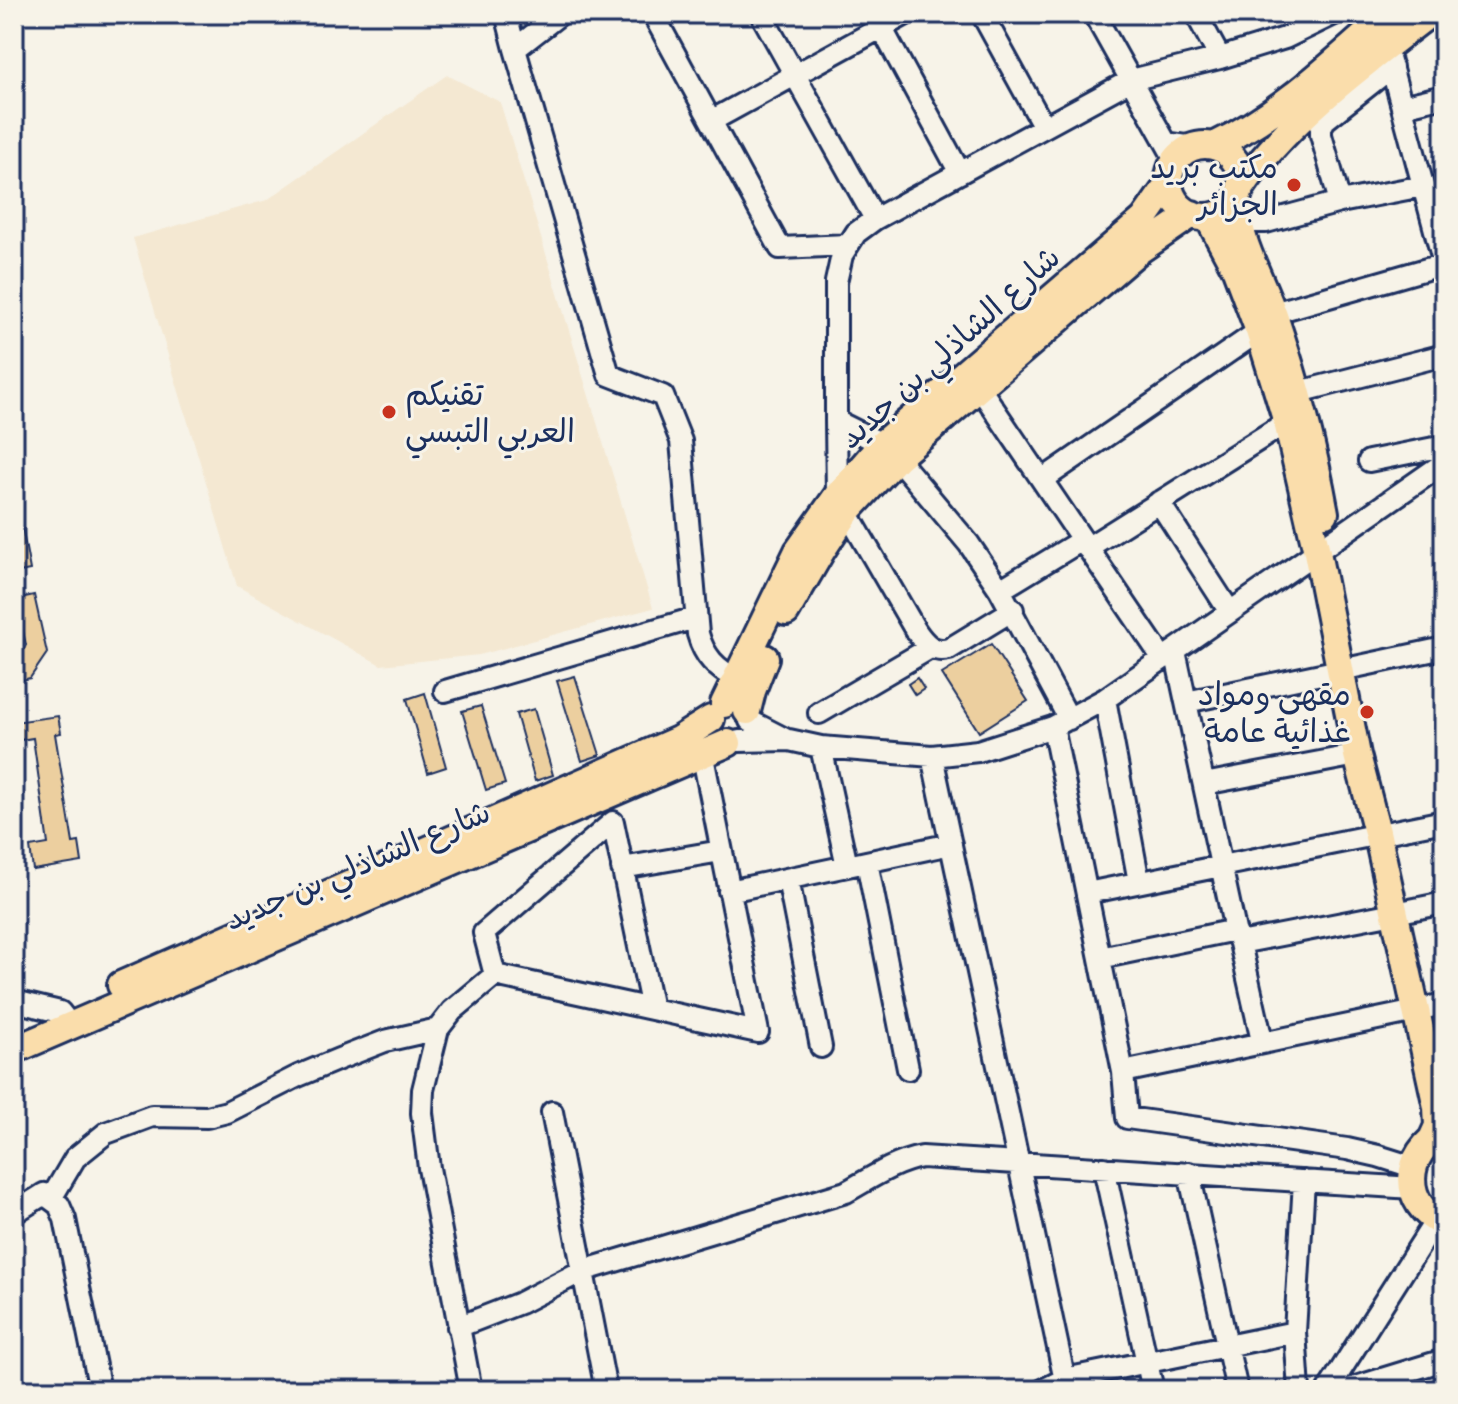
<svg xmlns="http://www.w3.org/2000/svg" width="1458" height="1404" font-family="Dekko,'Playpen Sans Arabic',sans-serif">
<style>
.built{fill:#f4e8d2}
.building{fill:#eccf9f;stroke:#1b2f5e;stroke-width:2}
.lines{fill:none;stroke-linecap:round;stroke-linejoin:round}
.minor-casing{stroke:#1b2f5e;stroke-width:26}
.major-casing{stroke:#1b2f5e;stroke-width:32}
.minor{stroke:#f7f3e8;stroke-width:20}
.major{stroke:#faddab;stroke-width:26}
.poi-dot{fill:#c8321e;stroke:#f7f3e8;stroke-width:3}
.labels{text-anchor:middle;stroke-width:6;stroke-linejoin:round;paint-order:stroke}
.poi-label{font-size:32px;fill:#1b2f5e;stroke:#f7f3e8;text-anchor:end}
.street-label{font-size:32px;fill:#1b2f5e;stroke:#f7f3e8}
</style>
<rect width="100%" height="100%" fill="#f7f3e8"/>
<filter id="ink" filterUnits="userSpaceOnUse"><feTurbulence type="fractalNoise" baseFrequency=".0125" numOctaves="2"/><feDisplacementMap in="SourceGraphic" scale="16" xChannelSelector="R" yChannelSelector="G"/><feConvolveMatrix kernelMatrix="1 2 1 2 8 2 1 2 1" color-interpolation-filters="sRGB"/></filter>
<g filter="url(#ink)">
<path class="built" d="M447,75L500,102L653,608L479,655L381,665L237,586L133,238L267,200Z"/>
<path class="building" d="M20,516L30,570L14,573V517Z
M34,595L47,653L30,678L14,682V663L26,645L16,599Z
M991,644L1028,701L979,732L942,674Z
M575,676L600,755L582,761L557,681Z
M917,678L924,689L915,695L908,684Z
M425,693L446,767L428,773L407,699Z
M481,706L505,784L486,790L462,711Z
M534,709L553,775L535,781L516,714Z
M58,716L61,733L55,734L73,843L79,842L82,862L33,870L30,847L48,844L33,738L14,741V722Z"/>
<g class="lines">
<defs>
<path id="minor" d="M506,14L515,49
M560,14L515,49L609,375L663,396L681,441L698,634C704,656 716,669 737,679
M653,14L780,248L848,245
M761,14L875,219
M874,14L960,173
M982,14L1044,127
M1094,14L1166,143
M1196,14L1220,58
M1386,47L1444,264
M1402,106L1444,96
M711,121L906,14
M1176,161L1166,143L1194,147
M1340,202L1321,135V127L1325,120L1392,67
M1238,222H1266L1340,202L1423,186
M1273,313L1444,264
M979,387L1163,659
M1299,392L1444,355
M836,421V282L842,255L856,233L875,219L1131,80L1220,58L1285,38L1334,14
M897,458L969,544L1000,590L1069,719
M1369,461L1444,446
M1042,480L1259,331
M837,496L836,421L882,444
M1159,502L1230,612
M847,512L916,631C925,644 933,653 949,649L1013,610
M1087,548L1287,422
M1000,590L1082,540
M1175,651L1235,930L1240,943L1262,1041
M1355,667L1444,648
M445,691L695,618
M1105,699L1139,882
M1186,702L1340,670
M819,713L930,648
M750,721L785,739
M1053,727L1123,1072L1127,1118L1347,1149L1378,1156L1413,1167
M739,741L789,740L821,747L932,756L978,751L1053,727L1105,699L1444,463
M821,747L847,866
M932,756L1067,1390
M1204,784L1357,755
M867,862L908,1069
M622,868L721,851
M788,879L821,1047
M729,891L951,844
M1087,893L1444,821
M1405,911L1444,903
M1240,943L1394,913
M1100,958L1235,930
M495,975L758,1032L702,752
M495,975L484,933L613,822L652,1009
M14,1001L60,1012L71,1026
M1430,1007L1444,1004
M1123,1072L1416,1011
M552,1112L606,1390
M1104,1168L1153,1390
M1189,1173L1237,1390
M52,1197L75,1158L106,1133L152,1116L207,1117L227,1112L298,1076L339,1059L385,1041L438,1029
M14,1213L44,1194L59,1205L65,1219L100,1390
M458,1327L520,1303L582,1271L846,1192C871,1178 894,1162 922,1157L1413,1188
M471,1390L429,1168L422,1113L423,1090L438,1029L452,1011L495,975
M1043,1390L1065,1379L1295,1332
M1299,1390L1295,1332L1304,1181
M1328,1390L1436,1220
M1346,1390L1444,1360"/>
<path id="major" d="M1169 181a36 36 0 1 1 72 0a36 36 0 1 1-72 0Z
M1214,146C1281,114 1334,62 1389,14
M1241,188C1286,121 1365,63 1429,14
M1236,199C1237,240 1261,278 1274,316C1296,381 1313,446 1325,513
M1208,217L1236,270L1259,331L1287,422L1317,552L1357,755L1377,832L1437,1107L1438,1126L1433,1137
M786,612L822,550L847,512L897,458L1138,251L1192,214
M724,704L798,551L837,496L882,444L1144,219L1170,182
M747,711L752,691L765,658
M121,985L678,740L711,719
M14,1050L728,743
M1444,1132C1403,1152 1400,1205 1444,1224"/>
</defs>
<use href="#minor" class="minor-casing"/>
<use href="#major" class="major-casing"/>
<use href="#minor" class="minor"/>
<use href="#major" class="major"/>
</g>
</g>
<g class="poi-dot">
<circle cx="1294" cy="185" r="8"/>
<circle cx="389" cy="412" r="8"/>
<circle cx="1367" cy="712" r="8"/>
</g>
<g class="labels">
<g class="poi-label">
<text x="1278" y="178">مكتب بريد<tspan x="1278" dy="37">الجزائر</tspan></text>
<text x="405" y="405" text-anchor="start">تقنيكم<tspan x="405" dy="37">العربي التبسي</tspan></text>
<text x="1351" y="705">مقهى ومواد<tspan x="1351" dy="37">غذائية عامة</tspan></text>
</g>
<g class="street-label">
<text transform="translate(949 347) rotate(-42)" y="11">شارع الشاذلي بن جديد</text>
<text transform="translate(357 865) rotate(-23)" y="11">شارع الشاذلي بن جديد</text>
</g>
</g>
<rect width="1458" height="1404" fill="none" stroke="#f7f3e8" stroke-width="48"/>
<rect x="24" y="24" width="1410" height="1356" fill="none" stroke="#1b2f5e" stroke-width="3" filter="url(#ink)"/>
</svg>
